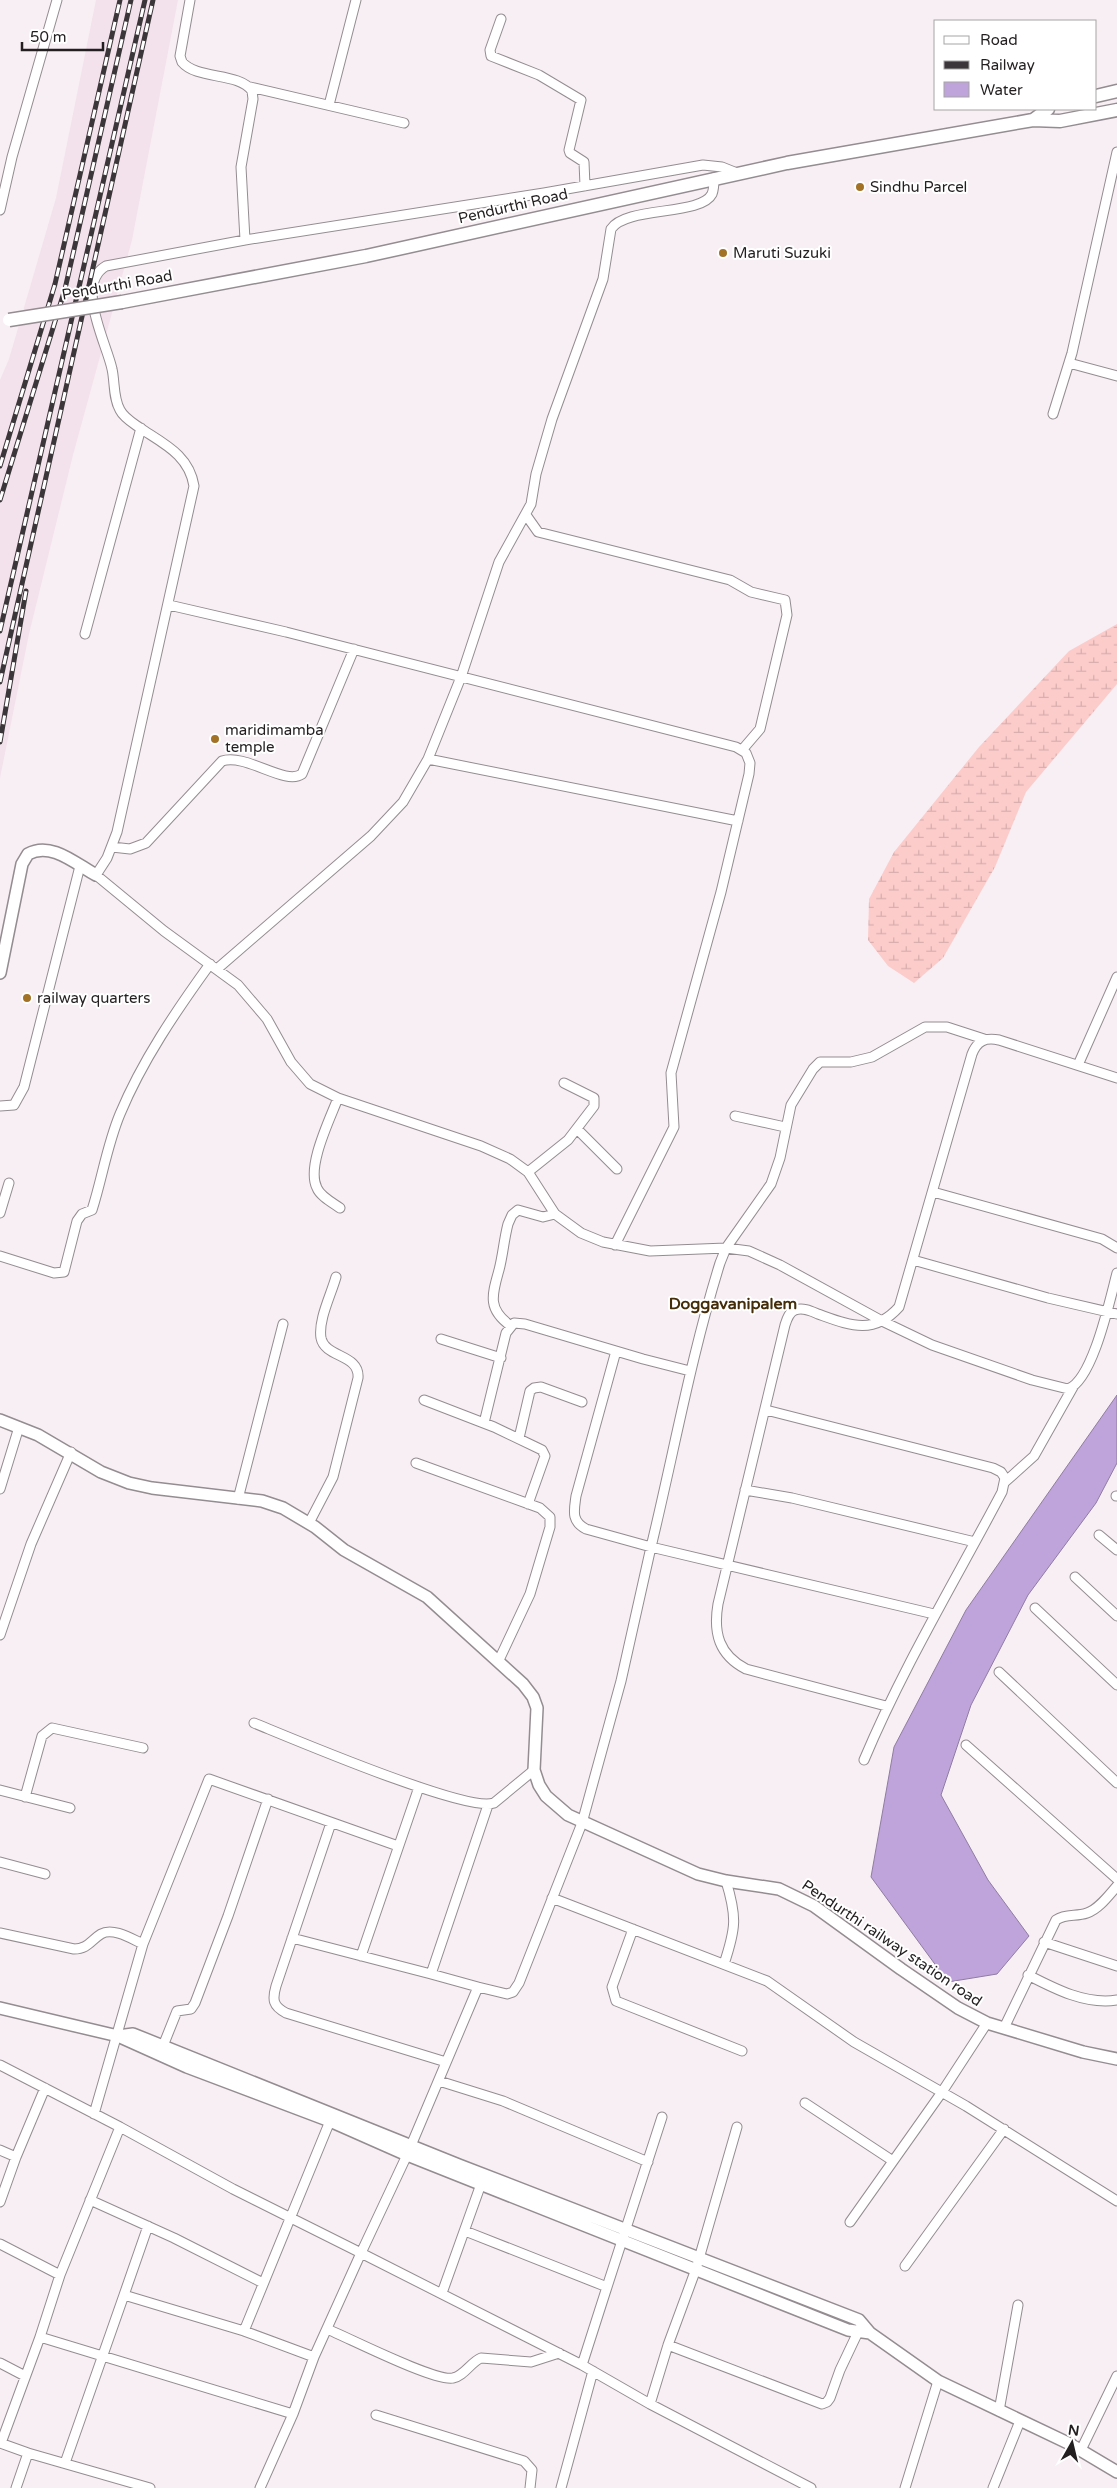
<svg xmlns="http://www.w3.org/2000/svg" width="1117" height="2488" font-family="'Varela Round',sans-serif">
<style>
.built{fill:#f3e2eb}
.wetland{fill:url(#wetland-marsh)}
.water{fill:#bea4da;stroke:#907ca2}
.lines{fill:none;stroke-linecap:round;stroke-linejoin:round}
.minor-casing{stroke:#948c91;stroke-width:11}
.tertiary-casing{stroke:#948c91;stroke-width:14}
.secondary-casing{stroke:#948c91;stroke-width:15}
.minor{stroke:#fff;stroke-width:9}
.tertiary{stroke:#fff;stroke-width:11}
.secondary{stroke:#fff;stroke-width:12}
.rail-casing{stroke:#3b3639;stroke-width:5}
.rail{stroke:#fff;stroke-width:3;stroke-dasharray:9;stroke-linecap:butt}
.secondary-bridge-casing{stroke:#948c91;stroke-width:15;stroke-linecap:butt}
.secondary-bridge{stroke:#fff;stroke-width:12}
.poi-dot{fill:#a27226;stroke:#fff;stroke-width:2}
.labels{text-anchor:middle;stroke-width:4;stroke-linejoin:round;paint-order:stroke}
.poi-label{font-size:15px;fill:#231f21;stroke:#fff;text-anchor:start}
.street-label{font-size:15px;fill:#231f21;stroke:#fff}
.neighbourhood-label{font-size:16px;font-weight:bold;fill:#442d08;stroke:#fff}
</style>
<defs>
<pattern id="wetland-marsh" width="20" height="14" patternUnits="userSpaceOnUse" patternTransform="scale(1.25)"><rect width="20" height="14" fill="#fccccb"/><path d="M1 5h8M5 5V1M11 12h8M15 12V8" fill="none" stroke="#d8afae"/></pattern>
</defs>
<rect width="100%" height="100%" fill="#f8eff4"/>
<path class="built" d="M96,0H178L132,240L73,455L29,634L0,778V380L9,359L56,198Z"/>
<path class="wetland" d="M1117,624V684L1026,792L995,867L943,958L914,983L888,966L868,940L869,899L894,852L979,747L1069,651Z"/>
<path class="water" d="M1117,1395V1463L1096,1503L1028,1595L971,1705L941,1795L988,1880L1029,1936L997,1974L948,1982L871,1877L894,1747L966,1610Z"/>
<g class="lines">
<defs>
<path id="minor" d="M190,0L180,56L182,62C197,80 239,72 252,91L253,99L241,167L245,240L106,266C74,284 107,344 112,369C115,382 113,398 120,410C124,418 133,423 140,428C164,444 189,455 194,486L117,832L107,858L96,875L164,931L238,985L267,1019L291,1062L310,1084L338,1098L481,1146L510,1159L528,1172L555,1214L581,1233L603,1242L650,1251L726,1248L749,1251L780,1265L882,1321L932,1345L1032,1380L1068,1389C1093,1380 1110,1299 1117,1273
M501,19L490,50L491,56L539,75L581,100L569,150L570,153L584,162L585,186
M250,87L404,123
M329,105L356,0
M0,210L12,157L57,0
M245,240L544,193L703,165L722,167L737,173
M1069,363L1117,376
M1053,414L1072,353L1117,152
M526,515L538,532L730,580L751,592L785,600L787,615L760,729L742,750
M169,605L286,632L736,747L746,753L750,763L749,774L721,892L671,1073L674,1127L615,1245
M85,634L141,428
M428,759L738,821
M112,847L130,849L146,843L222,761C246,753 285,786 302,774L354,649
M217,969L371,836L403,802L428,759L461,677L499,562L531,504L536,474L552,419L603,279L611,229C626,206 701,216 712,194C714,189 714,183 714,178
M1078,1065L1117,977
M338,1098C330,1119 306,1167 317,1188C320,1196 333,1203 340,1208
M0,1106L14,1105L24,1087L80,866
M735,1116L785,1127
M577,1129L617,1169
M528,1172L568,1140L594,1106V1098L564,1083
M933,1192L1102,1239L1117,1248
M0,1213L9,1183
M0,1256L54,1273L64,1272L77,1221L82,1214L92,1210C102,1179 107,1145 120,1114C142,1061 176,1011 210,964
M913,1260L1048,1298L1117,1314
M511,1326C487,1309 492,1295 499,1270C503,1255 504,1239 508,1224L512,1215L518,1210L543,1217L555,1214
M441,1339L501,1358
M616,1351L576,1496C574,1511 571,1521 586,1529L651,1547C674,1452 691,1356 720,1263L726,1248L771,1184L780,1158L791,1105L813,1069L820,1062H851L872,1057L925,1027H947L984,1039
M424,1400L494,1427L542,1450L545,1456L528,1504
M766,1410L993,1468L1001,1472L1005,1478L1002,1492C955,1581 903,1667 864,1760
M484,1423L506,1333L514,1323L525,1324L643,1359L690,1371
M519,1438L530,1391L534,1388L541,1387L582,1402
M416,1463L540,1508L550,1517V1527L530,1594L499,1660
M1005,1482L1034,1456L1073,1387
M0,1489L19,1427
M745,1490L792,1498L975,1542
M1116,1496H1117
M238,1499L283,1324
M309,1523L333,1477L358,1378C360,1354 325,1358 321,1338C318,1320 331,1295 336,1277
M1099,1535L1117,1550
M1075,1577L1117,1616
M1035,1608L1117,1685
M0,1635L31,1544L71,1452
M999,1672L1117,1783
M886,1706L746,1669C719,1655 713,1633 718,1604L785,1325C787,1319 789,1312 795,1310C803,1307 811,1311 818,1314C849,1325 873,1336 899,1307L972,1054C977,1041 985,1037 999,1040L1117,1078
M254,1723C291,1738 467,1813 494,1803L534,1770
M966,1745L1117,1879
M0,1790L70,1808
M25,1797L42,1736L52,1728L143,1748
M331,1823L276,1986C272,2000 273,2006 286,2013L446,2062
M0,1862L45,1874
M552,1898L767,1981L854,2042L966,2106L1117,2201
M633,1929L612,1987L616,2001L742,2051
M0,1933L74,1949C88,1949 91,1940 101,1934C113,1927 132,1939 143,1944
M292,1938L431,1974
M1044,1942L1117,1966
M361,1956L419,1787
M724,1964C736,1928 737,1917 726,1881
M1028,1975C1055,1989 1086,2005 1117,2000
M478,1987L431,1974L488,1805
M1004,2028L1056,1920C1066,1913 1076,1917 1087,1913C1099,1909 1109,1895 1117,1886
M163,2046L177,2011L191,2009L195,2003L228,1916L268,1799
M0,2065L120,2127L60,2275
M439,2081L503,2101L648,2162
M805,2103L893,2161
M94,2114L143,1944L209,1779L398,1846
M120,2127L233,2189L361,2253L407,2155L478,1987L507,1994L513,1992L519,1983L582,1823L621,1681L651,1547L934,1614
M0,2150L16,2157
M90,2200L174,2238L263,2283
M0,2202L16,2157L45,2088
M850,2222L942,2092L987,2023
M465,2231L607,2287L662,2117
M0,2244L60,2275L40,2337L293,2414
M905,2266L1004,2129
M442,2293L481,2184
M124,2295L148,2226
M327,2329C349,2338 435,2382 453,2378C464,2376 471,2362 481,2358L531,2362L559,2353
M244,2331L330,2121
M668,2345L822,2404L827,2402L830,2398L840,2370L858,2332
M314,2357L361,2253L582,2365L607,2287
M0,2363L25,2376
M582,2365L650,2404L811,2488
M650,2404L668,2345L696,2269L737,2127
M999,2411L1018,2305
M376,2415L524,2461L532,2470L530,2488
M0,2443L28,2453
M1,2443L40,2337
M1081,2450L1117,2376
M65,2463L124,2295L244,2331L314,2357L293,2414L260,2488
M16,2488L28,2453L150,2488
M561,2488L593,2371
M905,2488L938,2381
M993,2488L1020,2421"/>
<path id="tertiary" d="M0,973L22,864L28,854C51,841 76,864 96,875
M0,1420L38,1435L101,1472L129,1483L152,1488L262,1501L283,1508L315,1527L344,1550L427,1597L523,1684L533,1697L537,1708L534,1770L539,1785L546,1796L568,1815L698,1874L726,1881L779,1889L814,1906L901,1969L958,2008L987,2023L1083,2052L1117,2059
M0,2008L118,2036L187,2067L330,2121L407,2155L848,2330L870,2333
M118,2036L133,2034L459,2165L859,2320L870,2333L938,2381L1070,2444L1117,2472"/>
<path id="secondary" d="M1096,96L1117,91
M1033,120L1048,109
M122,302L366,256L787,163L1033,120L1060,121L1117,110"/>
</defs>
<use href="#minor" class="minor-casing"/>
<use href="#tertiary" class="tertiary-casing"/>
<use href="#secondary" class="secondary-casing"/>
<use href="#minor" class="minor"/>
<use href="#tertiary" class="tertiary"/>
<use href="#secondary" class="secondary"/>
<defs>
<path id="rail" d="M0,466L55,284L120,0
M0,500L65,289L131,0
M0,631L145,0
M0,682L153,0
M0,742L26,591"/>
</defs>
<use href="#rail" class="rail-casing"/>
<use href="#rail" class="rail"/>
<defs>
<path id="secondary-bridge" d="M9,320L122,302"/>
</defs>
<use href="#secondary-bridge" class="secondary-bridge-casing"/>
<use href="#secondary-bridge" class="secondary-bridge"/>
</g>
<g class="poi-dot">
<circle cx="860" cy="187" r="5"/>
<circle cx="723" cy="253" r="5"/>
<circle cx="215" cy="739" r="5"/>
<circle cx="27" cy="998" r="5"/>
</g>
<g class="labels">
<g class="poi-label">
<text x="870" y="192">Sindhu Parcel</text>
<text x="733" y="258">Maruti Suzuki</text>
<text x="225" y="735">maridimamba<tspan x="225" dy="17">temple</tspan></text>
<text x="37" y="1003">railway quarters</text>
</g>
<g class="street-label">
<text transform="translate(513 206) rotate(-13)" y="5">Pendurthi Road</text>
<text transform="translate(117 285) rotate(-10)" y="5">Pendurthi Road</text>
<text transform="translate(892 1943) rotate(34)" y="5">Pendurthi railway station road</text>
</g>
<g class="neighbourhood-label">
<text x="733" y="1309">Doggavanipalem</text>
</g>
</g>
<rect x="934" y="20" width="162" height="90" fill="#ffffff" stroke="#a7a5a6"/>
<rect x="944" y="36" width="25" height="8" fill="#ffffff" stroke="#a7a5a6"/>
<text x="980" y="45" font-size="15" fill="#231f21">Road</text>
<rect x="944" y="61" width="25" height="8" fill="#3b3639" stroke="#a7a5a6"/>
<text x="980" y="70" font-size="15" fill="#231f21">Railway</text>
<rect x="944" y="82" width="25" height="15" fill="#bea4da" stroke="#a7a5a6"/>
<text x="980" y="95" font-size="15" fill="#231f21">Water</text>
<g transform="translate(1072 2443) rotate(8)" stroke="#ffffff" stroke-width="4" paint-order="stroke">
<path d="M0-4L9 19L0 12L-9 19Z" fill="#231f21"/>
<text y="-8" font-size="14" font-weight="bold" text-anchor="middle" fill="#231f21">N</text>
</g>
<path d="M22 42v8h81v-8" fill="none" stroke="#231f21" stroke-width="2.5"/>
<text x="30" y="42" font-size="15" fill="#231f21" stroke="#ffffff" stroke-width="4" paint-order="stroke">50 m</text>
</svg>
